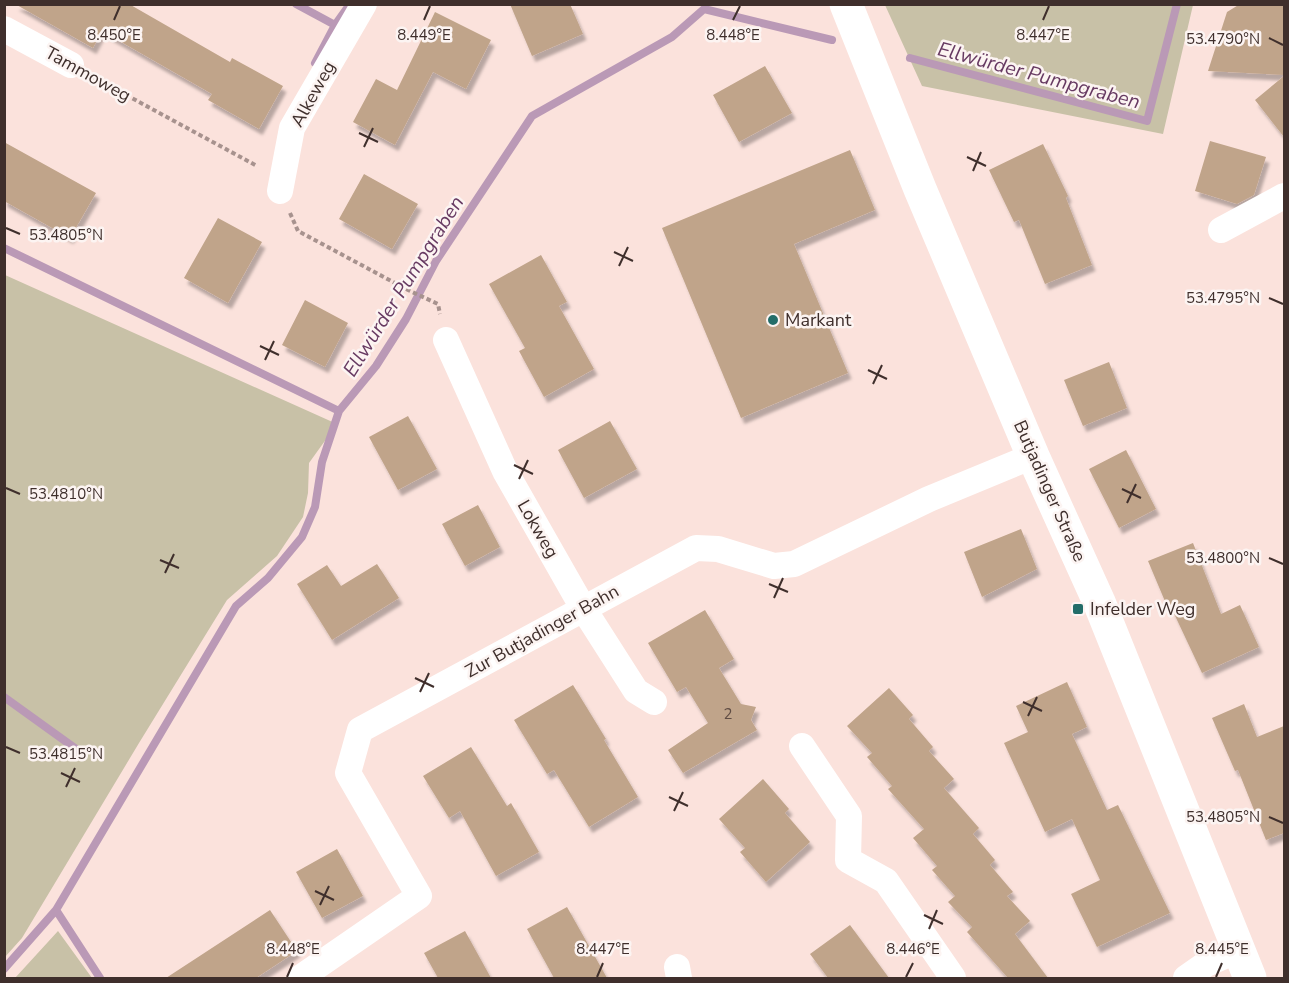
<svg xmlns="http://www.w3.org/2000/svg" width="1289" height="983" font-family="'Nunito Sans',sans-serif">
<style>
.green{fill:#c8c1a7}
.lines{fill:none;stroke-linecap:round;stroke-linejoin:round}
.stream{stroke:#ba99b6;stroke-width:8}
.building{fill:#c0a48a;filter:url(#shadow)}
.path{stroke:#a7928e;stroke-width:4;stroke-dasharray:4.5 3;stroke-linecap:butt}
.minor{stroke:#fff;stroke-width:26}
.secondary{stroke:#fff;stroke-width:33}
.ticks{fill:none;stroke:#3f2f2c;stroke-width:2}
.poi-dot{fill:#236d69;stroke:#fcf4f2;stroke-width:2}
.labels{text-anchor:middle;stroke-width:5;stroke-linejoin:round;paint-order:stroke}
.number-label{font-size:15px;fill:#5f4c44}
.street-label{font-size:18px;fill:#3f2f2c;stroke:#fcf4f2}
.poi-label{font-size:18px;fill:#3f2f2c;stroke:#fcf4f2;text-anchor:start}
.water-label{font-size:20px;font-style:italic;fill:#673a62;stroke:#fcf4f2}
.ticks-label{font-size:15px;text-anchor:middle;fill:#3f2f2c;stroke:#fcf4f2;stroke-width:5;stroke-linejoin:round;paint-order:stroke}
</style>
<defs>
<filter id="shadow"><feDropShadow dx="3.5" dy="6" stdDeviation="1.5" flood-color="#0004"/></filter>
</defs>
<rect width="100%" height="100%" fill="#fbe2dc"/>
<path class="green" d="M885,5H1193L1163,134L922,86Z
M5,275L337,424L309,463L308,493L303,517L277,556L227,600L139,743L22,938L5,957Z
M58,931L92,978H15Z"/>
<g class="lines">
<path class="stream" d="M296,4L335,25
M910,58L1147,121L1177,4
M315,63L335,25L350,4
M4,248L339,411
M4,697L79,751
M56,910L100,978
M4,969L56,910L236,606L268,578L302,537L315,507L322,462L339,411L376,366L406,319L436,261L532,116L672,37L704,9L832,40"/>
</g>
<path class="building" d="M15,4H129L230,62L232,58L283,86L259,129L208,100L212,94L102,31L93,48Z
M510,4H570L583,34L532,56Z
M1240,4H1284V75L1208,71L1227,12Z
M435,12L491,40L466,89L433,72L395,145L353,122L376,79L397,90Z
M765,66L792,113L739,142L713,95Z
M1284,76V137L1255,100Z
M1210,141L1266,157L1254,195L1237,204L1195,191Z
M4,142L96,193L70,238L4,201Z
M1043,144L1068,196L1066,198L1092,265L1045,284L1019,220L1014,222L989,170Z
M850,150L875,210L794,244L848,373L741,418L662,228Z
M364,174L418,204L392,249L339,219Z
M218,218L262,242L228,303L184,278Z
M541,255L567,302L559,306L594,369L544,397L519,351L525,348L489,284Z
M305,300L348,323L325,367L282,345Z
M1109,362L1127,408L1083,426L1064,380Z
M408,416L437,469L398,490L369,437Z
M610,421L637,469L584,498L558,450Z
M1126,450L1156,509L1119,528L1089,469Z
M478,505L500,547L465,566L442,524Z
M1021,529L1037,569L982,597L964,552Z
M1193,543L1221,614L1240,605L1259,647L1202,673L1170,605L1167,606L1148,561Z
M377,564L399,598L332,640L297,584L327,565L341,586Z
M705,610L734,659L719,668L741,704L756,707L751,720L757,730L683,773L668,750L708,723L686,687L677,692L648,643Z
M1067,682L1087,727L1072,734L1107,810L1118,805L1170,913L1097,947L1071,894L1100,880L1072,819L1045,832L1004,743L1028,732L1016,706Z
M573,685L606,739L604,740L638,797L589,827L554,770L547,774L514,720Z
M889,688L913,715L909,719L933,747L929,751L954,779L944,788L979,828L973,834L995,860L990,865L1013,892L1007,896L1030,921L1015,934L1048,978H1008L967,932L972,927L948,902L955,896L932,870L937,866L913,838L924,829L888,789L892,786L867,757L872,753L847,726Z
M1244,704L1257,737L1284,726V833L1266,840L1238,770L1235,771L1212,718Z
M471,747L507,806L511,803L539,852L496,876L460,811L449,818L423,776Z
M763,779L789,809L785,813L810,842L766,882L740,852L745,848L719,819Z
M337,849L363,896L322,918L296,872Z
M567,907L607,978H554L527,929Z
M270,910L297,951L256,978H166Z
M850,925L889,978H828L810,954Z
M465,931L491,978H438L424,953Z"/>
<g class="lines">
<path class="path" d="M93,77L257,166
M290,213L298,231L408,290L438,304L440,314"/>
<path class="minor" d="M4,29L71,65
M280,191L292,128L364,4
M1221,230L1284,196
M446,340L505,471L583,608L636,691L654,702
M802,746L849,816L848,860L886,881L953,978
M677,967L679,978
M300,978L419,896L348,773L360,730L696,548L718,549L774,566L794,564L929,499L1033,456
M1186,978L1206,964L1238,950"/>
<path class="secondary" d="M846,4L920,189L1033,456L1099,602L1250,978"/>
</g>
<path class="ticks" d="M114,20L120,6M424,20L430,6M733,20L740,6M1043,20L1049,6M1269,38L1283,45M359,133L378,142M364,147L373,128M967,157L986,166M973,171L981,152M6,228L20,234M614,252L633,261M619,266L628,247M1269,298L1283,304M260,346L279,355M265,360L274,341M868,370L887,379M873,384L882,365M514,465L533,474M519,479L528,460M6,488L20,494M1122,489L1141,498M1127,503L1136,484M1269,558L1283,564M160,560L179,568M165,573L174,554M769,584L788,592M774,598L783,578M415,678L434,687M420,692L429,673M1023,702L1042,711M1028,716L1037,697M6,747L20,753M61,773L80,782M66,787L75,768M669,797L688,806M674,811L683,792M1269,817L1283,823M315,891L334,900M320,905L329,886M924,915L943,924M929,929L937,910M287,977L293,963M597,977L603,963M906,977L913,963M1216,977L1222,963"/>
<g class="poi-dot">
<circle cx="773" cy="320" r="6"/>
<rect x="1072" y="603" width="12" height="12" rx="3"/>
</g>
<g class="labels">
<g class="number-label">
<text x="728" y="719">2</text>
</g>
<g class="street-label">
<text transform="translate(88 74) rotate(29)" y="6">Tammoweg</text>
<text transform="translate(313 94) rotate(-61)" y="6">Alkeweg</text>
<text transform="translate(1050 491) rotate(66)" y="6">Butjadinger Straße</text>
<text transform="translate(538 529) rotate(60)" y="6">Lokweg</text>
<text transform="translate(542 631) rotate(-29)" y="6">Zur Butjadinger Bahn</text>
</g>
<g class="poi-label">
<text x="785" y="326">Markant</text>
<text x="1090" y="615">Infelder Weg</text>
</g>
<g class="water-label">
<text transform="translate(1039 75) rotate(15)" y="7">Ellwürder Pumpgraben</text>
<text transform="translate(403 286) rotate(-58)" y="7">Ellwürder Pumpgraben</text>
</g>
</g>
<g class="ticks-label">
<text x="114" y="40">8.450°E</text>
<text x="424" y="40">8.449°E</text>
<text x="733" y="40">8.448°E</text>
<text x="1043" y="40">8.447°E</text>
<text x="1223" y="44">53.4790°N</text>
<text x="66" y="240">53.4805°N</text>
<text x="1223" y="303">53.4795°N</text>
<text x="66" y="499">53.4810°N</text>
<text x="1223" y="563">53.4800°N</text>
<text x="66" y="759">53.4815°N</text>
<text x="1223" y="822">53.4805°N</text>
<text x="293" y="954">8.448°E</text>
<text x="603" y="954">8.447°E</text>
<text x="913" y="954">8.446°E</text>
<text x="1222" y="954">8.445°E</text>
</g>
<rect width="1289" height="983" fill="none" stroke="#3f2f2c" stroke-width="12"/>
</svg>
